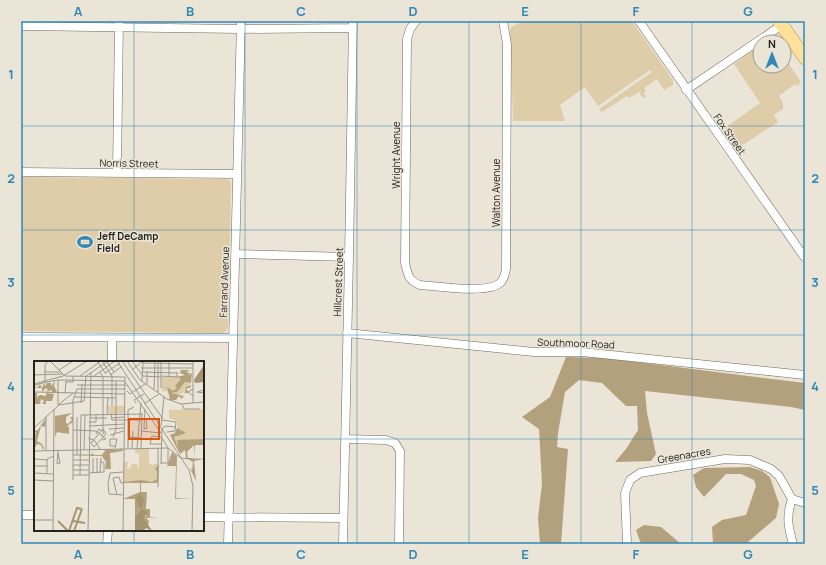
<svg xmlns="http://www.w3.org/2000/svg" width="826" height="565" font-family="Manrope,sans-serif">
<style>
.green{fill:#decda8}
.forest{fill:#b2a17c}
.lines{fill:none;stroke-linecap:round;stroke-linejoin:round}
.street-casing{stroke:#6e695d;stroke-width:9}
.primary-casing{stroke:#b09043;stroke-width:14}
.street{stroke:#fff;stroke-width:8}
.primary{stroke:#fde09a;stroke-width:13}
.grid{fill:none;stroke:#3188b7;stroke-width:1;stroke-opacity:0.55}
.labels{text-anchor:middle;stroke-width:3;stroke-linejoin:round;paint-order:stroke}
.street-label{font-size:10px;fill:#25231e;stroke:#ebe5d8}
.poi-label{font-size:10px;font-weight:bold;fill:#25231e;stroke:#ebe5d8;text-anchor:start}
.inset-river{fill:none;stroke:#a59470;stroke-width:2}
.inset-road{fill:none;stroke:#9c978e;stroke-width:1}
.view{fill:#de560d;fill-opacity:0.15;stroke:#de560d;stroke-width:2}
.inset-edge{fill:none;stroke:#25231e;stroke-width:2}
.neatline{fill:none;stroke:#3188b7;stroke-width:1.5}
.grid-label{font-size:13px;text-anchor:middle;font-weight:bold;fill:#3188b7}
</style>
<rect width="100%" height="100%" fill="#ebe5d8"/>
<path class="green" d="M523,21H632L673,80V85L664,90L657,79L644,88L646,91L644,93L646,97L643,98L639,92L629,98L627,96L602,112L599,109L652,72L650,70L598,106L585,87L560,105L565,121H513L510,28Z
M760,45V66H784V57L801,82L797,86L795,84L779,96L783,103V109L774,115L778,122L735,150L722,130L760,103L734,64Z
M21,177L226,179L230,180L231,184L228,328L226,331L223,333L21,331Z"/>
<path class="forest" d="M566,357L605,358L805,383V410L791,407L645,391L647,413L656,454L651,461L615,462L626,449L638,430L637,406H626L602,383L579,380L565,392L558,433L557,447L568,449L561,544H540L538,518L542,484L539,429L522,417L550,397Z
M750,467L762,471L770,477L779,504L776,518L748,542L762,544H713L712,527L722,520L746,515L756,486L754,480L741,474H726L704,497L696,487L693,475L704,468Z
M644,525L661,527L681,544H641L636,530Z"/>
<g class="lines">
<defs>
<path id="street" d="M416,21L410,29L407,39L405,263C408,275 408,280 420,285C437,286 488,294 500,283C504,280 505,274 506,269L507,44L503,21
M639,21L805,258
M21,26L240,29L353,28
M686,90L782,25
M21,172L237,174
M117,173L119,21
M236,254L349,257
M347,333L534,352H582L805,375
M21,337L232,338
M112,362V338
M345,439L386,440L395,443L400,451L399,544
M792,499C786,517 788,526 793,544
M21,515H35
M203,517L343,518
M107,544L108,530
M228,544L241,21
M343,544L349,257L353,21
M627,544L625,493L630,480L640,473L725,459L750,460L771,469L779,476L792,499L805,503"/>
<path id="primary" d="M779,21L805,58"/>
</defs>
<use href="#street" class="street-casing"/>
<use href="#primary" class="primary-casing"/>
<use href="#street" class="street"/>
<use href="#primary" class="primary"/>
</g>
<path class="grid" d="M134,21V362M245,21V544M357,21V544M469,21V544M581,21V544M692,21V544M21,126H805M21,230H805M21,335H805M21,439H35M203,439H805M134,530V544"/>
<defs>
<symbol id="stadium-bare" viewBox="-9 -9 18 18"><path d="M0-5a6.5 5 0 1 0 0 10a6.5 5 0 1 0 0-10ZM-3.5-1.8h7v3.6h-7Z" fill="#3188b7" stroke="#ebe5d8" stroke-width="2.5" paint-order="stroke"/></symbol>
</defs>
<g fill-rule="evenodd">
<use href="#stadium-bare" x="74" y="231" width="22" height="22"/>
</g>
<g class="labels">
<g class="street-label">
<text transform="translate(730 134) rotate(55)" y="4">Fox Street</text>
<text transform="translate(396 155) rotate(-90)" y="4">Wright Avenue</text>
<text transform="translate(129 163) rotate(1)" y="4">Norris Street</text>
<text transform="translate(496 193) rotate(-90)" y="4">Walton Avenue</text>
<text transform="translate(224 282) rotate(-88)" y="4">Farrand Avenue</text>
<text transform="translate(338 282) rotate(-88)" y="4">Hillcrest Street</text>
<text transform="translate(576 343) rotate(2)" y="4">Southmoor Road</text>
<text transform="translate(684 455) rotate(-10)" y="4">Greenacres</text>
</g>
<g class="poi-label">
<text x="97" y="240">Jeff DeCamp<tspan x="97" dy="12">Field</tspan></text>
</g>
</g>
<g transform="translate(34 361)">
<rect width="170" height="170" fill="#ebe5d8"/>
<path d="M147,15L151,16L150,19H147L146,25L151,21L156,22L149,32L142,35L137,33L142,31L128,30L127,16ZM74,45H90V52L74,53ZM170,48V79H143L144,86L140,76L144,74L143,60L135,57V49ZM101,87H115V102L119,105V103H123L124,121L89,122L90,100L94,101L93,108L97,107V103H104L103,107H105V92H101Z" fill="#decda8"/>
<path d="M147,9H156L152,11L156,12L154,14L158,12L157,22L151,21L143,31L137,32L150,35L152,26L157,24V26L152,28L155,32H151L148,38L145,35L142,39H136L133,26L139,30L143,27L141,25L147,18L143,16L151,14L146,12ZM21,20L20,25L23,31H18V26V29L11,31L14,29L12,27L8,31V27H0V24L3,27L6,23L8,27L10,22L11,25L13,22H17V25ZM0,32H3V36L6,34L12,35V32L20,33L18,40H12V43H8L10,40L7,38L6,43H0ZM38,52L32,56V62L34,63L38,59L36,56H39V61L33,65L35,66V73L23,71L21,76V55ZM12,57L11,66L7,65L3,80L8,83L10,87L9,89L7,84L3,83L0,89V76L2,75L0,73L3,72L0,71V68L3,70ZM143,67L152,72L140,76L144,86L143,79L170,78V84H161L160,95V84L153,91L154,97L170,98L160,100L162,120L156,107L158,109L159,101L152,97L151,89L146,93L136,74L141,72ZM87,87L89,90L76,92L77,108H71L72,101L68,95H55L59,92L60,94H68L72,88L85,89ZM138,91L143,95L142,137L158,138H141L142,105H133ZM125,103L124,122H107V131H113L112,148H116V156H125L112,157L115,160L114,165L110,157L113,154L106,147L101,155V170V138H89L106,131V122H90V121L107,119L118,121L123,118V110L121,108Z" fill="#b2a17c"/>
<path d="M170,4V21L161,22L160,19ZM105,133L110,138L107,148L114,151L110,157L118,170L112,167L109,170L101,169V155L106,148L102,137Z" fill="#a59470"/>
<path class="inset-river" d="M24,160L34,170M39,160L51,162M35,170L43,147L48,148M40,170L48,148"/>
<path class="inset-road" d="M16,0L31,15L91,16M63,0L72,13M68,0L78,15V45M83,0L155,109L159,125L158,170M88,0L129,58M93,0L106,19L133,38L147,43L170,41M98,0L109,15L127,16M108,0L109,2L159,3M159,0V42M73,1L80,11M107,7H159M99,8L109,0M25,9L39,0M10,11H26M66,11L69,16V68L57,82L60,86L72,73L69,68M108,11L143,12M71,12L86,2M0,14L28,13M76,14L88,5M46,15L67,0M60,15L81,0M127,15L143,16V11M135,16V0M108,20L109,1M32,21H39V15M91,21L127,72M11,22V4L14,0M0,23L29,15L53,0M113,23V10M0,24L23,19L91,20M43,24H91M127,27V0M43,28H91M120,28L121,0M170,29L163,31L170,32M93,30L96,33L111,23M0,31L91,33M124,31V0M31,32L32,20M159,35L154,31L159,28M40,36L82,37M47,42L48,23M102,42L100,39L110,33M110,43L125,33M148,43L150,48H166M24,44V19M24,44L39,32M73,53L74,36M77,53L78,59H107M56,57H73M77,57L90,56M128,59L142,61L141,70L133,71M55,61H62V54M55,65L90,63M127,65L130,36M0,67L25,44L50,40L52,15L74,0M75,68L90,67M110,68L111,48M110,68L113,67L112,57M39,69L62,70L72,78L68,79M107,70L127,72M62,73L65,68L70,71L68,74M76,74L90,70M79,76L82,68V20M94,76L107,77M54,77L60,79L66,88M128,77L134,87L147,97L158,98M127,83H116L118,75L128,76M81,85H76V78H83L81,87M94,87V49L100,46M98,87L99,70M103,87L107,42M107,87L108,53M50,88L51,54M0,90L134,87M12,90V56M24,90L23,103L26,102L24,92M39,94H55M43,94V56M1,98L13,99M39,99H55M127,102H134V87M127,103L128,68L131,65L142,66M39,104H55M0,105H13M39,109H55M63,111V97M66,111L67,97M0,112L19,113M55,112L70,111V102L66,100M59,112V97M13,113V98L20,95M39,114H55M46,114L47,54L109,53M0,119L19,120M39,119V39L43,28M124,126V87M83,134L79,117L85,116L87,122H89M89,134L75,133L74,123L76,112L89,111M0,159H19M19,170L20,48M54,170L57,12M89,170L91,16"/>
<path class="view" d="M95,58H125V78H95Z"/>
<rect width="170" height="170" class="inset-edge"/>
</g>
<rect width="826" height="565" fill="none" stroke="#ebe5d8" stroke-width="44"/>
<g transform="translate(772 54)"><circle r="19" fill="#ebe5d8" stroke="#9c978e"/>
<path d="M0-3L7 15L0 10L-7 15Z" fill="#3188b7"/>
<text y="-6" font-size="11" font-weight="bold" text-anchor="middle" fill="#25231e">N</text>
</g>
<rect x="22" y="22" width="782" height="521" class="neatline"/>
<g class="grid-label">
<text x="78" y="16">A</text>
<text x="190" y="16">B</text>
<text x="301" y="16">C</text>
<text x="413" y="16">D</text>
<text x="525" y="16">E</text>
<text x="636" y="16">F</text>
<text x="748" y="16">G</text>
<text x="11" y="79">1</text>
<text x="815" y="79">1</text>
<text x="11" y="183">2</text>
<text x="815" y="183">2</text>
<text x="11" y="287">3</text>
<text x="815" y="287">3</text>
<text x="11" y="391">4</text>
<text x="815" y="391">4</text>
<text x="11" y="495">5</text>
<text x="815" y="495">5</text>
<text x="78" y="559">A</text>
<text x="190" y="559">B</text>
<text x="301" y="559">C</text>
<text x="413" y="559">D</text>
<text x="525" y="559">E</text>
<text x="636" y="559">F</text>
<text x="748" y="559">G</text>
</g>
</svg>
